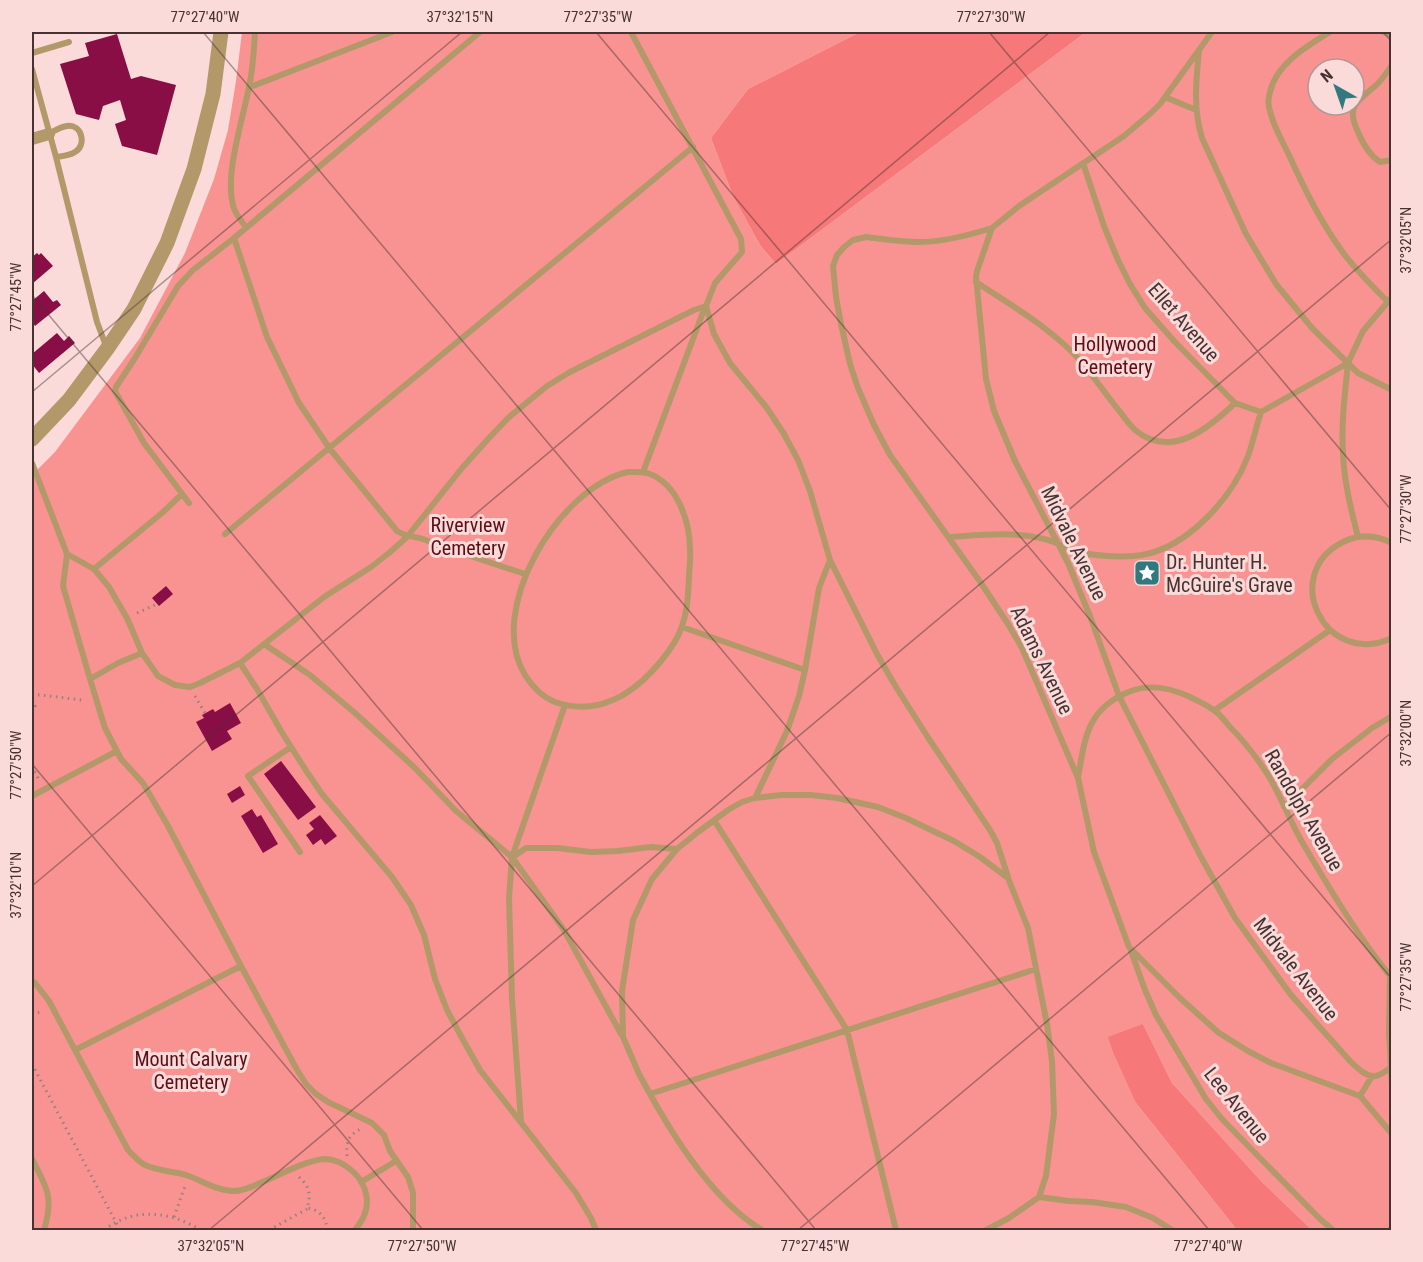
<svg xmlns="http://www.w3.org/2000/svg" width="1423" height="1262" font-family="'Roboto Condensed',sans-serif">
<style>
.green{fill:#f99391;fill-rule:evenodd}
.forest{fill:#f77878}
.building{fill:#880e45}
.lines{fill:none;stroke-linecap:round;stroke-linejoin:round}
.path{stroke:#99817f;stroke-width:3;stroke-dasharray:1.5 4.5;stroke-linecap:butt}
.service{stroke:#b3996a;stroke-width:6}
.minor{stroke:#b3996a;stroke-width:12}
.tertiary{stroke:#b3996a;stroke-width:15}
.ticks{fill:none;stroke:#453231;stroke-width:1.5;stroke-opacity:0.45}
.labels{text-anchor:middle;stroke-width:6;stroke-linejoin:round;paint-order:stroke}
.street-label{font-size:20px;fill:#453231;stroke:#fadbd9}
.park-label{font-size:20px;fill:#5e0d16;stroke:#fadbd9}
.poi-label{font-size:20px;fill:#453231;stroke:#fadbd9;text-anchor:start}
.neatline{fill:none;stroke:#453231;stroke-width:2}
.ticks-label{font-size:15px;text-anchor:middle;fill:#453231}
</style>
<rect width="100%" height="100%" fill="#fadbd9"/>
<path class="green" d="M242,32H860L748,89L711,138L733,196L760,245L776,264L1086,32H1391V1230H1312L1262,1182L1172,1083L1143,1024L1136,1103L1237,1230H32V475L55,452L140,338L185,253L214,179L228,130L236,81ZM1318,69H1354V105H1318Z"/>
<path class="forest" d="M860,32H1086L776,264L760,245L733,196L711,138L748,89Z
M1143,1024L1172,1083L1262,1182L1312,1230H1237L1136,1103L1113,1052L1108,1037Z"/>
<path class="building" d="M117,34L131,79L141,76L176,85L157,155L122,146L115,124L126,120L120,100L103,106L99,120L76,114L60,64L89,56L85,43Z
M37,253L39,255L41,253L53,266L32,284V257Z
M44,291L53,302L57,300L61,305L35,326L32,321V301Z
M57,333L64,341L69,336L75,343L39,373L32,364V354Z
M166,586L173,594L159,606L152,598Z
M230,703L241,723L227,731L232,739L212,751L196,722L204,718L202,715L213,709L215,712Z
M281,761L316,807L298,820L264,774Z
M240,786L245,795L232,803L227,794Z
M252,809L257,817L261,815L278,844L263,853L241,816Z
M320,815L337,836L325,845L321,839L313,845L306,835L314,829L309,823Z"/>
<g class="lines">
<path class="path" d="M137,613L157,604
M32,694L82,700
M195,696L205,713
M32,700L35,706L32,712
M32,766L39,780
M32,1014L41,1012
M32,1064L120,1230
M347,1156C346,1142 348,1136 360,1129
M299,1177C310,1187 311,1195 307,1208C321,1210 325,1218 328,1230
M174,1217L185,1186
M104,1230C134,1207 169,1211 201,1230
M269,1230L309,1208"/>
<path class="service" d="M631,32L741,239L742,252L715,283L706,306L714,334L730,363L767,408L784,434L798,460L810,491L830,560L878,656L896,687L929,739L990,830L997,843L1008,877
M1212,32L1160,104L1151,113L1124,136L1019,206L992,228L977,271L976,277L986,379L994,411L1015,461L1068,563L1090,616L1119,696L1201,857L1235,918L1291,995L1350,1061C1356,1067 1367,1078 1376,1076C1381,1075 1386,1071 1390,1068
M1330,32C1307,46 1276,64 1270,92C1268,98 1268,105 1270,111C1273,125 1281,139 1288,153C1304,188 1321,223 1344,254C1357,271 1372,286 1387,301
M1383,32L1392,35
M1199,50C1196,81 1193,108 1202,138L1246,234L1276,284L1312,328L1358,373L1392,390
M32,53L69,42
M1392,65C1387,72 1382,81 1374,87C1356,102 1346,107 1358,132C1363,144 1369,155 1380,162L1392,160
M32,69L56,157L97,322L106,346
M250,87L392,32
M1165,97L1196,110
M49,134C54,131 60,127 67,126C82,124 87,145 75,152C69,156 62,156 56,157
M1083,163L1104,226L1118,260L1130,284L1145,308L1174,341L1235,403L1261,412
M246,227C242,222 238,217 235,211C222,180 243,120 249,87C253,69 254,50 255,32
M992,228C967,236 943,242 918,242C900,242 883,239 866,237L853,240L844,247L837,255L833,266L836,297L841,324L850,364L858,388L874,425L890,455L981,583L1008,624L1022,648L1078,778L1094,852L1129,947L1180,998L1219,1033L1248,1051L1271,1063L1360,1096L1392,1134
M234,238L267,337L299,403L330,449L397,531C407,537 413,536 423,539C457,552 491,563 525,574
M976,282C1009,304 1044,324 1072,352C1090,370 1104,393 1121,413C1125,419 1130,425 1135,430C1171,460 1209,428 1235,403
M1348,363C1345,393 1341,423 1343,453C1344,482 1351,509 1358,537
M32,463L67,554L63,586L90,679L105,728L121,759L143,783L168,826L241,966L296,1068L306,1084L316,1094L328,1102L372,1123L384,1135L390,1151L408,1177L413,1193V1230
M628,472C635,472 643,471 650,474C678,485 690,522 690,550C691,559 689,568 689,577C688,594 688,610 682,626C678,639 670,650 661,661C634,694 598,717 555,702C542,697 532,686 525,675C485,610 559,487 628,472Z
M643,472L705,307
M189,503L144,443L115,391L116,387L135,358L178,286L193,270L234,238L480,32
M225,534L693,147
M949,537C980,535 1014,531 1044,539C1056,541 1066,549 1078,552C1098,556 1122,558 1142,555C1188,547 1232,498 1248,456C1253,442 1256,427 1261,412L1348,363L1363,331L1392,297
M1392,543C1376,535 1359,534 1343,542C1279,574 1325,669 1392,638
M67,554L94,569L109,587L127,618L142,653L158,676L175,685L190,687L200,683L240,663L324,597L371,567L389,553L407,537L462,468L489,438L508,418L547,386L570,372L694,310L706,306
M94,569L162,513L182,494
M682,627L805,670
M264,644L310,675L355,713L415,768L456,811L512,857L564,930L621,1034
M240,663L257,689L281,731L305,769L322,794L392,877L411,905L424,935L435,979L447,1010L462,1038L480,1070L576,1193L591,1218L596,1230
M90,679L118,663L142,653
M1215,710L1330,630
M291,747L248,776L300,852
M1078,778C1085,737 1087,708 1131,691C1150,684 1170,688 1188,696C1196,700 1205,704 1212,709C1220,713 1225,722 1231,728C1245,742 1257,758 1268,775C1282,798 1291,824 1305,847C1331,891 1358,936 1390,976
M32,796L117,751
M755,798L787,731L799,696L805,670L819,588L830,560
M1284,807L1332,759L1372,728L1392,716
M714,820L847,1030L896,1230
M513,857L526,848H557L591,852L618,851L651,847L677,849
M1131,951L1145,990L1156,1015L1206,1099L1222,1119L1262,1160L1320,1219L1333,1230
M1392,968L1390,976L1389,1032L1392,1086
M32,981L35,983L49,1001L128,1150C133,1155 139,1162 145,1165C158,1171 172,1171 186,1175C201,1180 217,1191 234,1191C243,1191 252,1187 260,1183C278,1176 306,1160 325,1159C334,1159 344,1164 351,1170C361,1178 366,1188 367,1201C367,1213 362,1221 355,1230
M75,1050L241,966
M650,1094C676,1141 715,1202 762,1230
M1360,1096L1372,1076
M521,1121L512,999L509,898L512,857L565,705
M32,1159C47,1188 54,1197 44,1230
M361,1182L396,1161
M1039,1197L1069,1201L1092,1202L1126,1207L1153,1218L1172,1230
M986,1230L1009,1218L1039,1197L1046,1176L1054,1114L1052,1061L1047,1024L1028,928L1008,878L980,857L954,841L906,818L878,807L837,798L811,795H781L755,798L742,802L728,810L698,832L677,849L652,879L633,920L622,991L623,1037L639,1074L650,1094L1036,969"/>
<path class="minor" d="M32,139L49,134"/>
<path class="tertiary" d="M32,439L69,400L107,349L134,309L167,243L194,169L213,94L221,32"/>
</g>
<path class="ticks" d="M203,32L1209,1230M596,32L1392,979M989,32L1392,511M1383,32L1392,42M32,295L816,1230M32,392L462,32M32,764L423,1230M32,886L1050,32M209,1230L1392,239M798,1230L1392,732M1386,1230L1392,1226"/>
<defs>
<symbol id="sight-square" viewBox="-11 -11 22 22"><rect x="-9" y="-9" width="18" height="18" rx="4" fill="#30797e" stroke="#fadbd9"/><path d="M0-6L1.8-2.2L6-1.7L2.9 1.2L3.7 5.4L0 3.3L-3.7 5.4L-2.9 1.2L-6-1.7L-1.8-2.2Z" fill="#fff"/></symbol>
</defs>
<g fill-rule="evenodd">
<use href="#sight-square" x="1132" y="558" width="30" height="30"/>
</g>
<g class="labels">
<g class="street-label">
<text transform="translate(1184 322) rotate(49)" y="7">Ellet Avenue</text>
<text transform="translate(1074 543) rotate(64)" y="7">Midvale Avenue</text>
<text transform="translate(1042 660) rotate(64)" y="7">Adams Avenue</text>
<text transform="translate(1304 810) rotate(60)" y="7">Randolph Avenue</text>
<text transform="translate(1296 969) rotate(52)" y="7">Midvale Avenue</text>
<text transform="translate(1237 1105) rotate(51)" y="7">Lee Avenue</text>
</g>
<g class="park-label">
<text x="1115" y="351">Hollywood<tspan x="1115" dy="23">Cemetery</tspan></text>
<text x="468" y="532">Riverview<tspan x="468" dy="23">Cemetery</tspan></text>
<text x="191" y="1066">Mount Calvary<tspan x="191" dy="23">Cemetery</tspan></text>
</g>
<g class="poi-label">
<text x="1166" y="569">Dr. Hunter H.<tspan x="1166" dy="23">McGuire's Grave</tspan></text>
</g>
</g>
<rect width="1423" height="1262" fill="none" stroke="#fadbd9" stroke-width="66"/>
<g transform="translate(1336 87) rotate(320)"><circle r="28" fill="#fadbd9" stroke="#b29796" stroke-width="1.5"/>
<path d="M0-4.5L10 22L0 15L-10 22Z" fill="#30797e"/>
<text y="-9" font-size="16" font-weight="bold" text-anchor="middle" fill="#453231">N</text>
</g>
<rect x="33" y="33" width="1357" height="1196" class="neatline"/>
<g class="ticks-label">
<text x="205" y="22">77°27'40"W</text>
<text x="460" y="22">37°32'15"N</text>
<text x="598" y="22">77°27'35"W</text>
<text x="991" y="22">77°27'30"W</text>
<text transform="translate(1406 240) rotate(-90)" y="5">37°32'05"N</text>
<text transform="translate(16 297) rotate(-90)" y="5">77°27'45"W</text>
<text transform="translate(1406 509) rotate(-90)" y="5">77°27'30"W</text>
<text transform="translate(1406 733) rotate(-90)" y="5">37°32'00"N</text>
<text transform="translate(16 765) rotate(-90)" y="5">77°27'50"W</text>
<text transform="translate(16 885) rotate(-90)" y="5">37°32'10"N</text>
<text transform="translate(1406 977) rotate(-90)" y="5">77°27'35"W</text>
<text x="211" y="1251">37°32'05"N</text>
<text x="422" y="1251">77°27'50"W</text>
<text x="815" y="1251">77°27'45"W</text>
<text x="1208" y="1251">77°27'40"W</text>
</g>
</svg>
